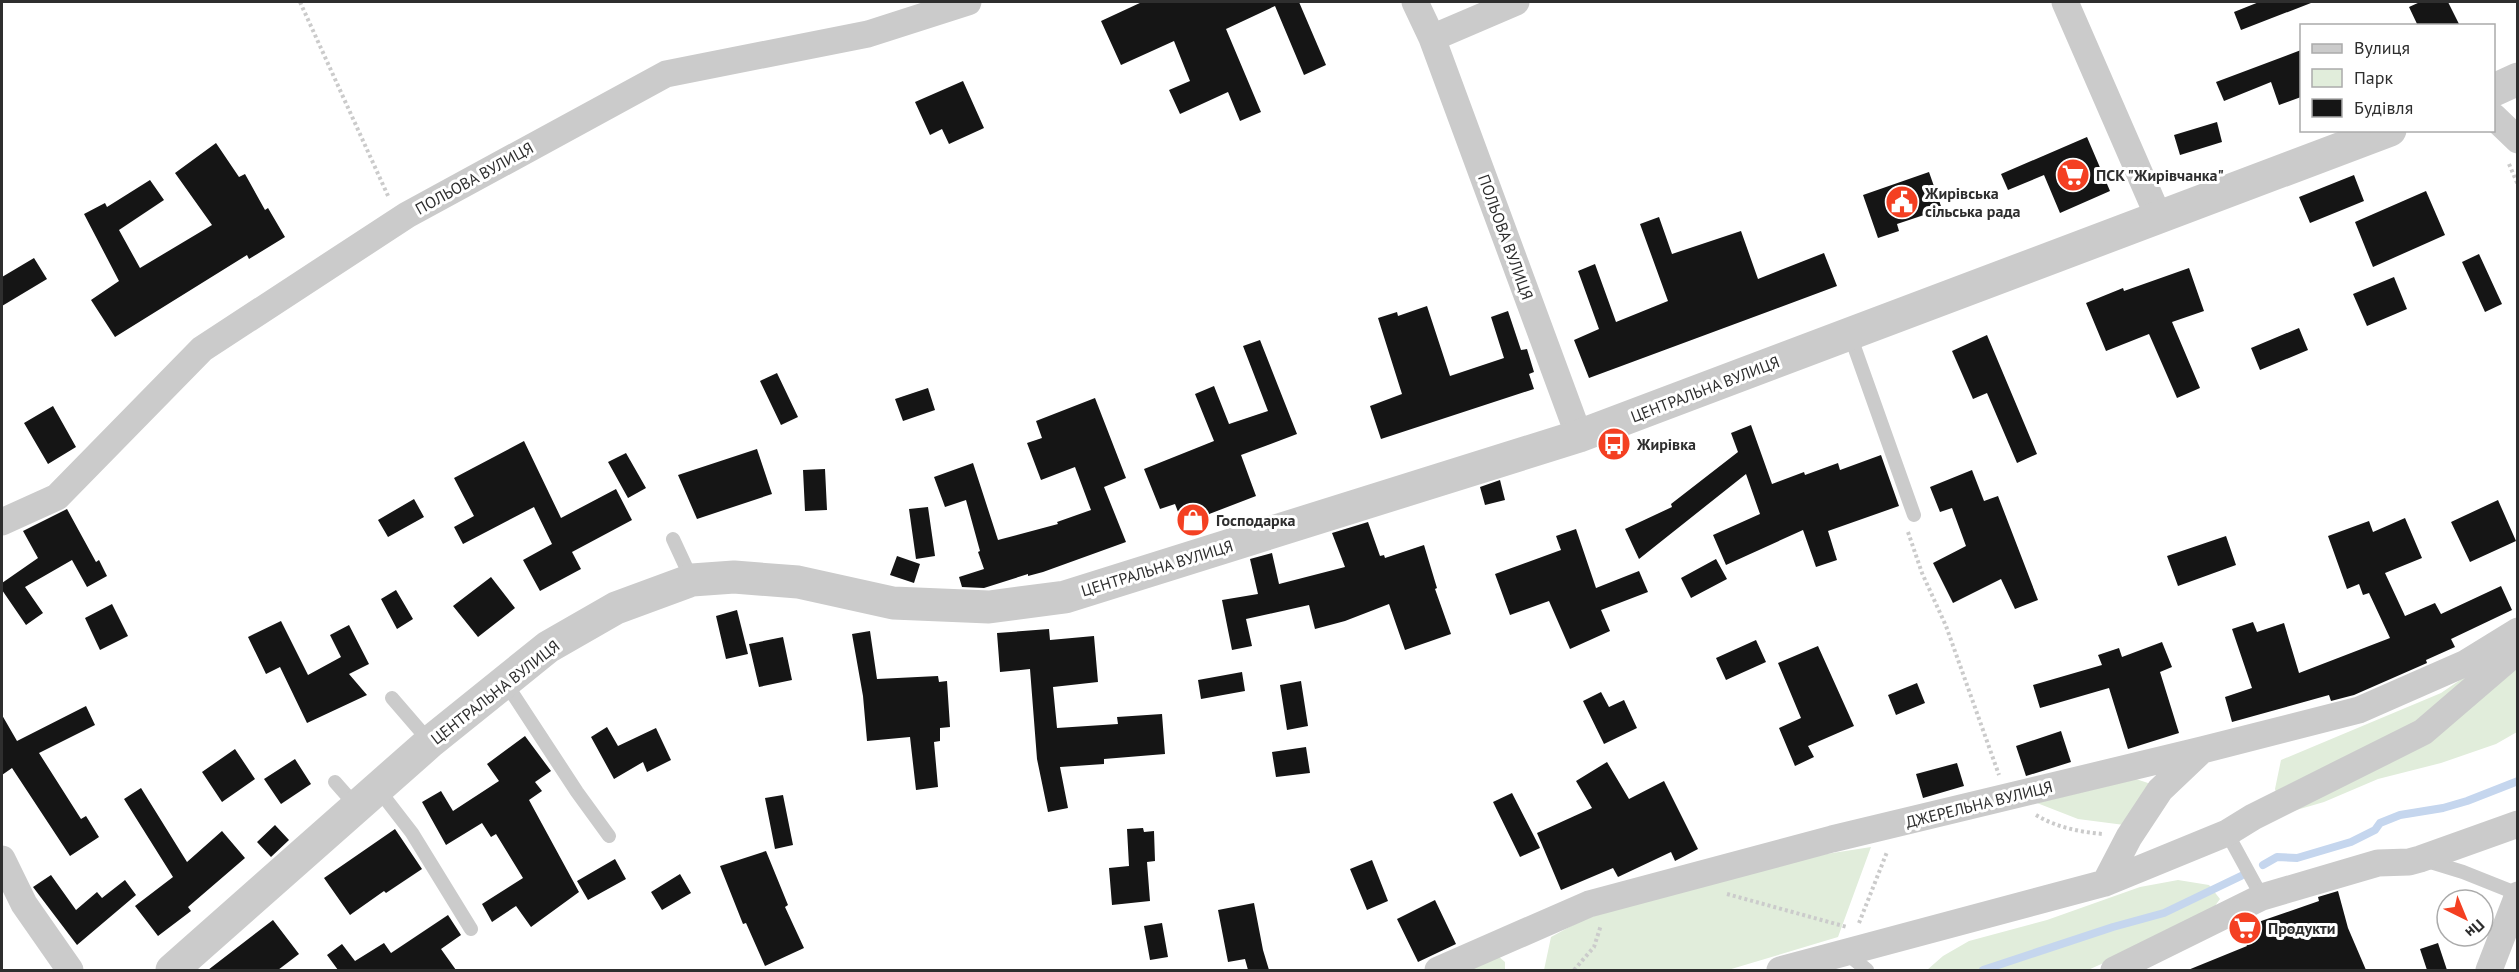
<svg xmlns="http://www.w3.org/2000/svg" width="2519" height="972" font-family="'PT Sans',sans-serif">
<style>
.green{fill:#e1eddb}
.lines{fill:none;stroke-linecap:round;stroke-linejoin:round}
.stream{stroke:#c5d6ee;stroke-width:8}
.building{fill:#151515}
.path{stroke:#cbcbcb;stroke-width:4;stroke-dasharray:3 3;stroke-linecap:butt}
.service{stroke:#cbcbcb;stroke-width:14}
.minor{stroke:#cbcbcb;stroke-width:27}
.tertiary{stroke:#cbcbcb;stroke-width:33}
.labels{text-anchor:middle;stroke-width:6;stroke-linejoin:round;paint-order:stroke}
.poi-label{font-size:16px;font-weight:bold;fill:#2e2e2e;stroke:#fff;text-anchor:start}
.street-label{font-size:16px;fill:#2e2e2e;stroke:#fff}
</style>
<rect width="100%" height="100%" fill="#fff"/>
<path class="green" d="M2517,616V732L2496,744L2441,763L2378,779L2324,802L2283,814L2275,789L2281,760L2441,693L2491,659Z
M2136,779L2151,784L2132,826L2078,819L2037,803Z
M1871,847L1838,937L1728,970H1544L1551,937L1584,919L1788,860Z
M2178,880L2209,885L2220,899L2212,910L2146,944L2088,970H1927L1943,956L1969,941L2047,920L2140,887Z
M1498,956L1505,962V970H1460Z"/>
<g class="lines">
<path class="stream" d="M2263,865L2277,857L2297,858L2351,842L2375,830L2380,823L2400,815L2443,808L2467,801L2518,781
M1983,970L2113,927L2164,913L2241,876"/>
</g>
<path class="building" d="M1142,2H1299L1326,65L1304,75L1275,6L1226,29L1261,112L1240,121L1228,92L1180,114L1169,90L1190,81L1174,41L1121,65L1101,21Z
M2259,2H2311V3L2241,30L2234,12Z
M2420,2H2448L2460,26H2418L2409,7Z
M2301,50V97L2279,105L2271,82L2224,101L2216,82Z
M963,81L984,128L949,144L942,129L930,135L915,102Z
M2217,122L2222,142L2180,155L2174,135Z
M2087,137L2110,191L2060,213L2044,175L2008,190L2001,174Z
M216,143L239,177L245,174L265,210L268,208L285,237L249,259L247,255L115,337L91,300L119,281L84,214L105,203L107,207L150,180L164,200L119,230L140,268L212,225L175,173Z
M1929,172L1942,209L1897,224L1899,231L1878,238L1863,195Z
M2354,175L2364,201L2310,223L2299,197Z
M2426,191L2445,235L2373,267L2355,222Z
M1659,217L1672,254L1741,231L1758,279L1824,253L1837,286L1589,378L1574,340L1599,329L1578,271L1595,264L1616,322L1668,301L1640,224Z
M2479,254L2502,304L2485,312L2462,262Z
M34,258L47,279L2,306V277Z
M2189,268L2204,311L2172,322L2200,388L2177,398L2149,334L2106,351L2086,303L2123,288L2124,291Z
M2394,277L2407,309L2367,326L2353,294Z
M1427,306L1450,376L1504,358L1491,317L1508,311L1521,350L1527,349L1534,372L1529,374L1534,389L1381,439L1370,406L1402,394L1378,318L1397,312L1398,316Z
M2299,328L2308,350L2260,370L2251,348Z
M1987,335L2037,454L2017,463L1987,393L1973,399L1952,351Z
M1260,340L1297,434L1241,455L1256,496L1204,516L1206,521L1185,530L1175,504L1160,509L1144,469L1214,441L1195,394L1214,386L1229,424L1268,411L1243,346Z
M777,373L798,417L781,425L760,381Z
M928,388L935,410L903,421L895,399Z
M1095,398L1126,478L1104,487L1126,542L1043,572L1028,576V574L984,588L962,587L959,577L984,569L978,552L980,551L966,500L945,507L934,477L973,463L998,540L1058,524L1057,522L1091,510L1075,467L1041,480L1027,443L1042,438L1036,421Z
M53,406L76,447L48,464L24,423Z
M1751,425L1772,484L1804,472L1805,475L1838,463L1840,470L1881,455L1899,506L1828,531L1837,560L1816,567L1803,530L1726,565L1713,535L1760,514L1746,474L1639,559L1625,529L1672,507L1671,504L1738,452L1731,433Z
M524,441L561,518L616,489L632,520L572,552L581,569L540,591L523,560L552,544L534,507L463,544L454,527L474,516L454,478Z
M757,449L772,494L697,519L678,475Z
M626,453L646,488L628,498L608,462Z
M825,469L827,510L805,511L803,470Z
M1972,470L1984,501L1998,496L2038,600L2015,609L2001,579L1953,603L1933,563L1966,546L1952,508L1940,512L1930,487Z
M1500,480L1505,500L1485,505L1480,487Z
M414,499L424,517L388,537L378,520Z
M2498,500L2516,541L2470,562L2451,522Z
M928,507L935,556L916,559L909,509Z
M67,509L96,562L99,560L107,576L87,587L72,560L25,587L43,613L26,625L2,590V583L38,558L23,531Z
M2405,518L2422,558L2385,573L2405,616L2435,603L2441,614L2501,586L2512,610L2451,639L2455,647L2426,660L2427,663L2354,695L2331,701L2329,695L2232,722L2225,697L2252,688L2232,629L2253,622L2257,632L2284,623L2299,673L2390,638L2369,593L2363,595L2359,584L2347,589L2328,536L2369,521L2373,532Z
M1368,522L1380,556L1384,555L1385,558L1424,545L1437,588L1435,589L1451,634L1405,650L1389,604L1345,621L1315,629L1309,605L1246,619L1252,646L1232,650L1222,600L1258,594L1250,559L1272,553L1279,584L1345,567L1332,533Z
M1576,529L1596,588L1639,571L1648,592L1601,610L1610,631L1570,649L1549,601L1510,615L1495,574L1561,550L1556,536Z
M2226,536L2236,565L2178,586L2167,556Z
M897,556L920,564L914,583L890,575Z
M1716,559L1727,579L1691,598L1681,578Z
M491,577L515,608L478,637L453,606Z
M396,590L413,619L397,629L381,599Z
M112,604L128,636L100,650L85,618Z
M737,610L748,654L726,659L716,616Z
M281,621L308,675L341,657L330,635L349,625L369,664L349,674L367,695L307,723L280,667L266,674L248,637Z
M1049,629L1050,640L1094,636L1098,682L1053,687L1057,728L1118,724L1117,717L1162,714L1165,754L1104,759V764L1060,767L1068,808L1048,812L1037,759L1030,669L1000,672L997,633Z
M870,631L877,679L938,676L939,682L947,681L950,727L940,728V741L934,742L938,787L916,790L910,737L867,741L863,696L852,634Z
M783,637L792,680L759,687L749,644Z
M1756,640L1766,662L1726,680L1716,658Z
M2162,642L2172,667L2160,672L2179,733L2128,749L2109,688L2040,708L2033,685L2102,665L2098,655L2119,648L2122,657Z
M1818,646L1854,726L1808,746L1814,757L1795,766L1779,728L1801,718L1778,663Z
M1242,672L1245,691L1201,699L1198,680Z
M1301,681L1308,726L1287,730L1280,685Z
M1917,683L1925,703L1896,715L1888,695Z
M1601,692L1609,707L1624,700L1637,728L1604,744L1583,701Z
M86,706L95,725L39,753L81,819L86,816L99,837L70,856L12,768L2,775V715L17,741Z
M607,727L618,746L656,728L671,760L647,772L643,762L614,779L591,737Z
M2061,731L2071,762L2026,776L2016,746Z
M525,736L551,771L535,782L542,791L529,800L579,892L531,927L516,906L492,922L482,904L523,878L496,834L491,837L482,823L446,845L422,802L441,791L453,811L499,781L487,764Z
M1306,747L1310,773L1276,777L1272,752Z
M235,749L255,779L222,802L202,772Z
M295,759L311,784L281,804L264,779Z
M1607,762L1629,799L1664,781L1698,849L1675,861L1671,852L1618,877L1613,868L1561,890L1537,833L1592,808L1576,781Z
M1957,763L1964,786L1923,798L1916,774Z
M141,788L187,862L222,831L245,858L188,907L191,911L158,936L135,906L173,877L124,799Z
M1512,793L1540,848L1520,857L1493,802Z
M783,795L793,845L775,849L765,798Z
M275,825L289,840L271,857L257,842Z
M1143,828L1144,832L1154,831L1155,861L1147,862L1150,901L1112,905L1109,868L1129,866L1127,829Z
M395,829L422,869L386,893L384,891L350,915L324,878Z
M766,851L788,905L785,907L804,948L765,966L746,923L743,924L720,866Z
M615,859L626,879L588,900L577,881Z
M1372,860L1388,901L1367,910L1350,869Z
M680,874L691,893L662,910L651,892Z
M51,875L76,910L97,892L102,898L125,880L136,895L77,945L33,887Z
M2338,891L2348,928L2366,970H2188L2247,946L2238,929L2319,901L2318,897Z
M1435,900L1456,944L1418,962L1397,919Z
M1254,903L1263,950L1269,970H1248L1245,959L1228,962L1218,910Z
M448,915L461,935L441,949L456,970H338L327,955L342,944L355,961L384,943L391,953Z
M273,920L299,954L278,970H208Z
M1162,923L1168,957L1150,960L1144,926Z
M2438,943L2447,970H2427L2420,949Z"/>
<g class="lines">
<path class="path" d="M300,2L389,198
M2509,164L2518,185
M1908,532L1922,573L1946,626L1999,775
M2036,815C2056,827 2079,832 2103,834
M1727,894L1847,927
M1859,923L1887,852
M1574,970L1594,947L1601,925"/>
<path class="service" d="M1850,335L1914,515
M673,539L692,580
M505,682L577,792L609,836
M392,698L430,742
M335,782L357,807
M378,789L412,833L471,929
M2227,833L2262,897
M2424,860L2463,872L2518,894
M1846,953L1867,970"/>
<path class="minor" d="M1415,2L1432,38L1579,436
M2065,2L2159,218
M1432,38L1516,2
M2494,117L2518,140
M2,522L57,497L202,349L407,215L666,74L868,34L968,2
M2,859L24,904L70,970
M2105,883L2129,837L2160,790L2201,751
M1438,970L1589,904L1832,839L2202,750L2359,710L2466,663L2518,631
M1780,970L2105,883L2227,833L2253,817L2423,732L2508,659L2518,648
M2114,970L2262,897L2378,863L2409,862L2420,859L2518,824
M2489,970L2518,895"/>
<path class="tertiary" d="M2494,90L2518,79
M172,970L430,742L548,647L616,608L692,580L734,577L798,582L893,603L989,607L1065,597L1579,436L2390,130"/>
</g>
<defs>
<symbol id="supermarket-disc" viewBox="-11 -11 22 22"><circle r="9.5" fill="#f44022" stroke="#fff"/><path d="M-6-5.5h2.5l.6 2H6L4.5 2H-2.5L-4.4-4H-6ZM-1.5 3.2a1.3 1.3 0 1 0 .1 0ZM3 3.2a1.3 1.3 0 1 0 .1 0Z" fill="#fff"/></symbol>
<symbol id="civic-disc" viewBox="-11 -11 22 22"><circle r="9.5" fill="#f44022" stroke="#fff"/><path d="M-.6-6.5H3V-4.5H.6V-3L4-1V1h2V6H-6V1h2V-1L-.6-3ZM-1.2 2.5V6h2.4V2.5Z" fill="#fff"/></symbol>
<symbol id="bus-disc" viewBox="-11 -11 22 22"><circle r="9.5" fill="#f44022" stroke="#fff"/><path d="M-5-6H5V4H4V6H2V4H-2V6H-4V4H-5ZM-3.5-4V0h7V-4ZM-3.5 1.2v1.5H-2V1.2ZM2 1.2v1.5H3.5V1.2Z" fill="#fff"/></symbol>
<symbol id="shop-disc" viewBox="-11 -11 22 22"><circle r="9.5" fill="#f44022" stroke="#fff"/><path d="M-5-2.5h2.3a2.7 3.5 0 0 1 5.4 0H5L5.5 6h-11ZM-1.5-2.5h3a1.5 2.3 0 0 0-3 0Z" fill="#fff"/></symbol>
</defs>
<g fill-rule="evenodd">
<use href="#supermarket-disc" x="2054" y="156" width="38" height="38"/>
<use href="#civic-disc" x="1883" y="183" width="38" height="38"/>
<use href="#bus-disc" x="1595" y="425" width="38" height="38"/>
<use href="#shop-disc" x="1174" y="501" width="38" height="38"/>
<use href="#supermarket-disc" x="2226" y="909" width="38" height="38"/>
</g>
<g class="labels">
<g class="poi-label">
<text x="2096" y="181">ПСК "Жирівчанка"</text>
<text x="1925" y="199">Жирівська<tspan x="1925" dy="18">сільська рада</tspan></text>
<text x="1637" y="450">Жирівка</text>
<text x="1216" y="526">Господарка</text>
<text x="2268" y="934">Продукти</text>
</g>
<g class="street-label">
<text transform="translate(474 178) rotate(-29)" y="6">ПОЛЬОВА ВУЛИЦЯ</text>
<text transform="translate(1506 237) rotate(70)" y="6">ПОЛЬОВА ВУЛИЦЯ</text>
<text transform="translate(1705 389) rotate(-21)" y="6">ЦЕНТРАЛЬНА ВУЛИЦЯ</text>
<text transform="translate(1157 568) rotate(-17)" y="6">ЦЕНТРАЛЬНА ВУЛИЦЯ</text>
<text transform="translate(495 692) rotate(-38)" y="6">ЦЕНТРАЛЬНА ВУЛИЦЯ</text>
<text transform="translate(1979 804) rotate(-14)" y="6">ДЖЕРЕЛЬНА ВУЛИЦЯ</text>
</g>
</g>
<rect width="2519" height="972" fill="none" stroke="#2e2e2e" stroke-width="6"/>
<rect x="2300" y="24" width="195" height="108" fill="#ffffff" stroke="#ababab" stroke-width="1.5"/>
<rect x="2312" y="44" width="30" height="9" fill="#cbcbcb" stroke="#ababab" stroke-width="1.5"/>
<text x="2354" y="54" font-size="18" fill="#2e2e2e">Вулиця</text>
<rect x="2312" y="69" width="30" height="18" fill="#e1eddb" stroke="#ababab" stroke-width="1.5"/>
<text x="2354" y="84" font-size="18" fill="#2e2e2e">Парк</text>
<rect x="2312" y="99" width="30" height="18" fill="#151515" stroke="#ababab" stroke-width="1.5"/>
<text x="2354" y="114" font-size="18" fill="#2e2e2e">Будівля</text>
<g transform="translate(2465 918) rotate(137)"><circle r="28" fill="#ffffff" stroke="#ababab" stroke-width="1.5"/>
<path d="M0-4.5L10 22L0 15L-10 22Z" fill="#f44022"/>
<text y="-9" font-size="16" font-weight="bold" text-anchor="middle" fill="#2e2e2e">Пн</text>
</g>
</svg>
